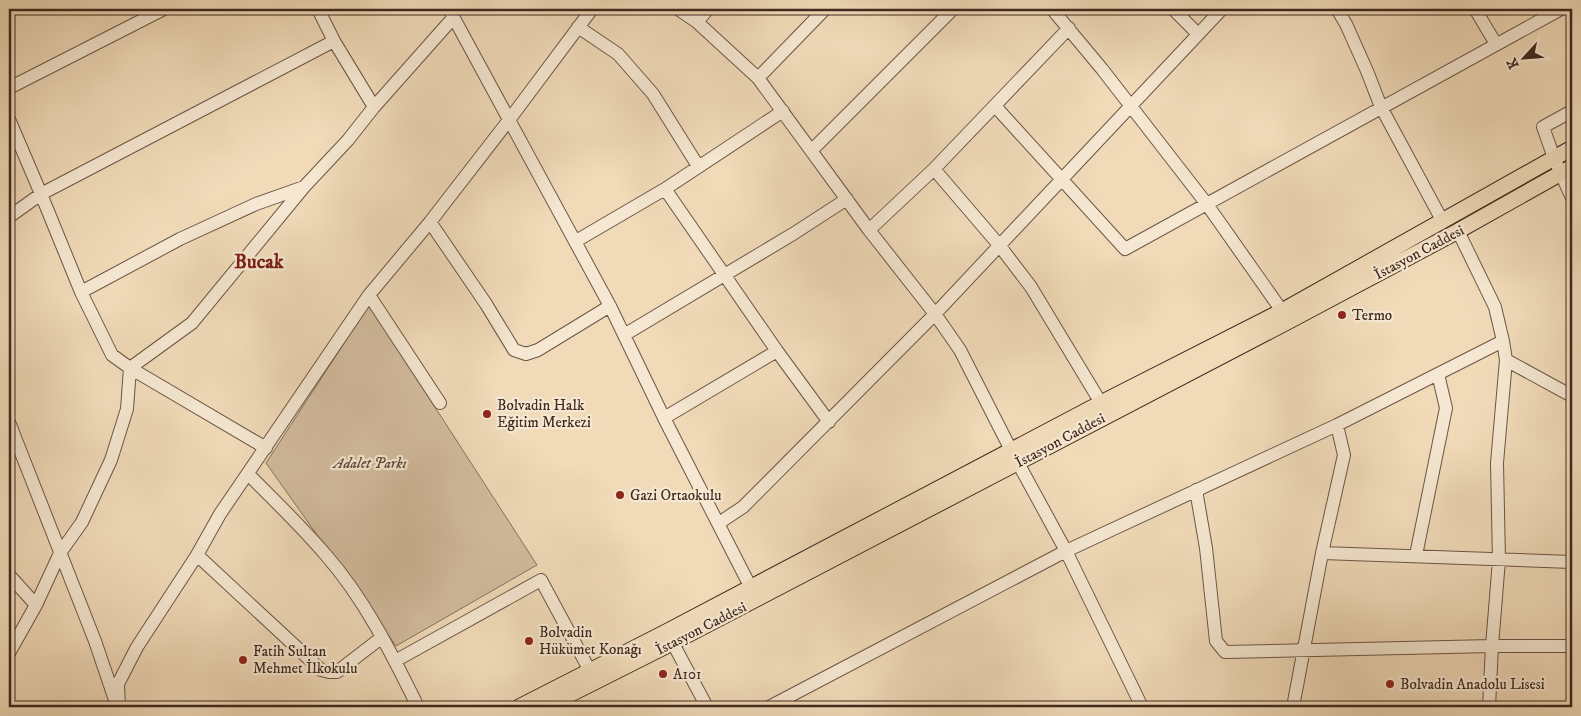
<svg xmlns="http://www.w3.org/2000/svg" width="1581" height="716" font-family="'IM FELL DW Pica',serif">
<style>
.green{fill:#d2bc9e;stroke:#89725e}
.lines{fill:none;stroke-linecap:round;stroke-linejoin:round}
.minor-casing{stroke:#6c5545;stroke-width:14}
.major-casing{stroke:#40291f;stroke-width:17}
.minor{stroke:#f5e7d1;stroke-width:12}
.major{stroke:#f0dab8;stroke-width:15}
.poi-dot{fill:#8f2418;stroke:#f5e7d1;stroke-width:2}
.labels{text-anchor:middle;stroke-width:4.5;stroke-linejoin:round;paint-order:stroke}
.street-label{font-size:15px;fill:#40291f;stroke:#f5e7d1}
.poi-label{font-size:15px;fill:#40291f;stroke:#f5e7d1;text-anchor:start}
.park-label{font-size:15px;font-style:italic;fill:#5d4638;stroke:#f5e7d1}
.district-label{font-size:20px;font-weight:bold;fill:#7a1f14;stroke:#f5e7d1}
</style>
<rect width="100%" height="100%" fill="#f0dab8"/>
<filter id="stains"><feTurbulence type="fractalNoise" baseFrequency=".004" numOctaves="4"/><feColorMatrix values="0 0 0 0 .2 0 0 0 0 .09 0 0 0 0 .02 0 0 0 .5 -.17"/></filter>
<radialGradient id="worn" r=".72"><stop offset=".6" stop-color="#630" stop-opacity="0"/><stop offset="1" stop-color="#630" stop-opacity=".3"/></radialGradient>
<path class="green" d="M369,305L537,565L396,646L266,463Z"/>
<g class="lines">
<defs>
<path id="minor" d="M318,9L334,41L374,107
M449,9L610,306L664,418L750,586
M678,9L697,22L758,78L869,230L935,314L960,350L1011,450L1066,551L1142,707
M1052,9L1102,69L1206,203L1282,311
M1173,9L1198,34
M1337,9L1346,24L1367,71L1381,107L1443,222
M1475,9L1496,44
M697,22L708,9
M578,27L618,54L653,94L698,166
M758,78L825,9
M9,88L164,9
M995,106L1125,249L1561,9
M1572,111L1543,127L1554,158L1572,198
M9,119L41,194L81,292L112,355L130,368L266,448
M812,150L953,9
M934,169L999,245L1031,287L1101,403
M665,189L777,351L829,422
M9,217L41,194L334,41
M430,222L486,304L514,350L526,354L538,350L610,306
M869,230L934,169L1069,28
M576,241L665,189L783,111
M81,292L180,239L256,204L304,187
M369,295L440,403
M624,335L793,234L847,199
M1503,341L1506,360L1572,396
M664,418L777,351
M9,422L95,641L114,697
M248,474C274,500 301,526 325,554C364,598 392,654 418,707
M1196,490L1206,548L1216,641L1225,652L1492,646H1572
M719,523L743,507L935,314L1222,9
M1322,553L1572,562
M197,555L321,670L329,672H337L381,638
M1416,555L1446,408L1438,374
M9,575L36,605
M669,636L707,707
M9,653L36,605L60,553L82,522L111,460L127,409L130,368L192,323L304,187L348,140L374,107L453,18
M395,661L541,580L590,671
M119,707L118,684L137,647L197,555L220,514L369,295L430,222L509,120L592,9
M769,707L1066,551L1337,425L1503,341L1495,307L1458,231
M1293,707L1322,553L1344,455L1337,425
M1489,707L1492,646L1499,560L1497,463L1506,360"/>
<path id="major" d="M519,707L666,632L1101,403L1282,311L1572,148
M545,707L672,643L1289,321L1458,231L1572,167"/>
</defs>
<use href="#minor" class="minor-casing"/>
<use href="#major" class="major-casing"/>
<use href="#minor" class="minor"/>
<use href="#major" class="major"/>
</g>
<g class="poi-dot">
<circle cx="1342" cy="315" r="5"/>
<circle cx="487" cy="414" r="5"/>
<circle cx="620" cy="495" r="5"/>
<circle cx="529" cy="641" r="5"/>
<circle cx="243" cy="660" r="5"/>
<circle cx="663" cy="674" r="5"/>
<circle cx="1390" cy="684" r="5"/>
</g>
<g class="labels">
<g class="street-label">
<text transform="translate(1419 252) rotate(-28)" y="5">İstasyon Caddesi</text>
<text transform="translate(1060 440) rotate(-28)" y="5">İstasyon Caddesi</text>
<text transform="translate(701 628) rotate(-27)" y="5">İstasyon Caddesi</text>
</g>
<g class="poi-label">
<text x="1352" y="320">Termo</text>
<text x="497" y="410">Bolvadin Halk<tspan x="497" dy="17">Eğitim Merkezi</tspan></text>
<text x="630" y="500">Gazi Ortaokulu</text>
<text x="539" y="637">Bolvadin<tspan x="539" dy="17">Hükümet Konağı</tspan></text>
<text x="253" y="656">Fatih Sultan<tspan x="253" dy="17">Mehmet İlkokulu</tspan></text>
<text x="673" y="679">A101</text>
<text x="1400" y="689">Bolvadin Anadolu Lisesi</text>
</g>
<g class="park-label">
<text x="370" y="468">Adalet Parkı</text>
</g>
<g class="district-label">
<text x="259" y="268">Bucak</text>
</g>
</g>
<rect width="1581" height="716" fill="none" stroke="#f0dab8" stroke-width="30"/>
<rect x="10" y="10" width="1561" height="696" fill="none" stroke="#40291f" stroke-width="2.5"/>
<rect x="15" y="15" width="1551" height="686" fill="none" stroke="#40291f"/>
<g transform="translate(1524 58) rotate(244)" stroke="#f5e7d1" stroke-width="4" paint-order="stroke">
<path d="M0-4L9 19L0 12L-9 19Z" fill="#40291f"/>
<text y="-8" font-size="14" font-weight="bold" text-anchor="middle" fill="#40291f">K</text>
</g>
<rect width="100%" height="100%" filter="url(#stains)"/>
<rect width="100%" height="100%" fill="url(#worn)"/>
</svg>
